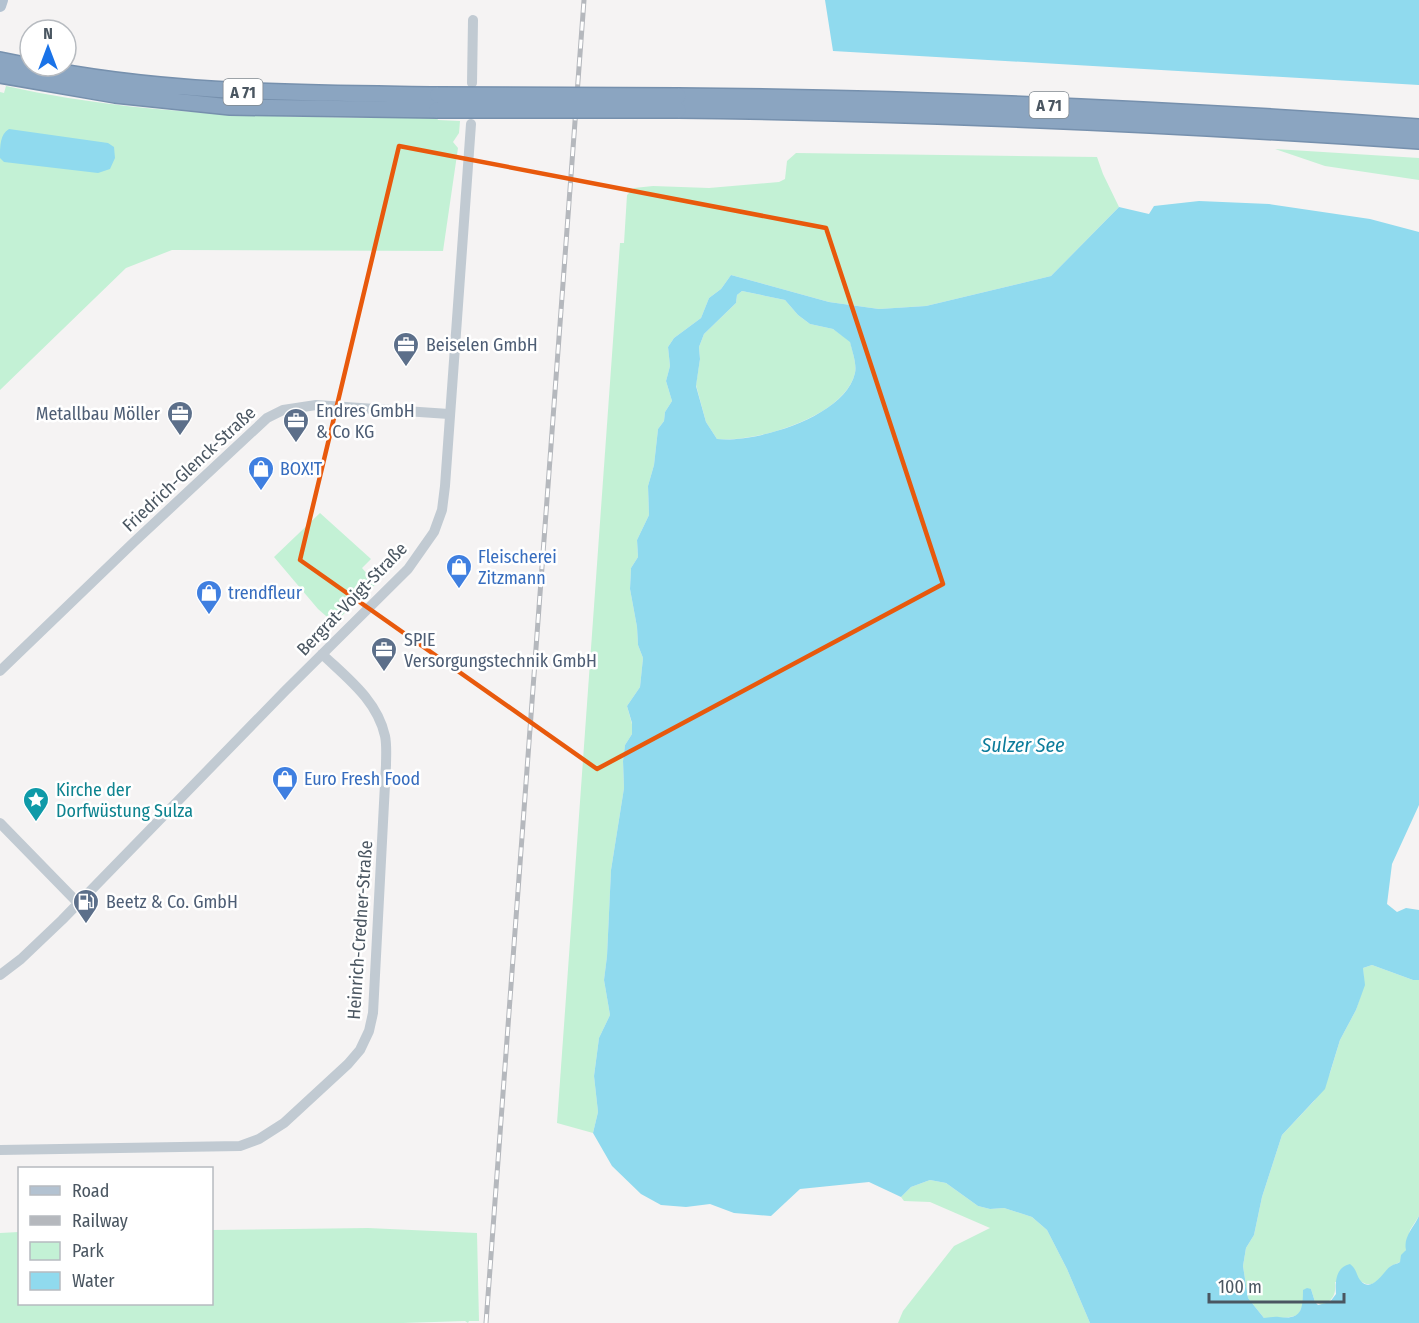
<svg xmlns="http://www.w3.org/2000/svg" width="1419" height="1323" font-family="'Fira Sans Condensed',sans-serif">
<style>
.green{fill:#c3f1d5}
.water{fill:#90daee;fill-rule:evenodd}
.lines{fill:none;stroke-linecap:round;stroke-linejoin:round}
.highway-casing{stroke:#7690ad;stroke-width:18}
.minor{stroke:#c1cad2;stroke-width:10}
.major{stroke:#b3c2d1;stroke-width:12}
.highway{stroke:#8ba5c1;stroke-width:15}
.rail-casing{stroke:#b5b8bd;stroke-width:5}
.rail{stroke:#fff;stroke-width:3;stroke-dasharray:9;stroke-linecap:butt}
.highway-bridge-casing{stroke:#7690ad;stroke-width:18;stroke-linecap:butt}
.highway-bridge{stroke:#8ba5c1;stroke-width:15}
.marked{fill:none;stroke:#e8590c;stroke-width:4.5;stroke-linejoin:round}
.labels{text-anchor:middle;stroke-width:5;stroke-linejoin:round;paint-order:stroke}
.shield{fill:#fff;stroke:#808990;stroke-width:1.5}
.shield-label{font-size:16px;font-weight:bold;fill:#4a5661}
.service-label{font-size:18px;fill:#4e5e75;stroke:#fff;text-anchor:start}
.street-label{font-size:18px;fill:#4a5661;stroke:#fff}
.shop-label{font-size:18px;fill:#366cbe;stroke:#fff;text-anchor:start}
.culture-label{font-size:18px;fill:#0d838f;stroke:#fff;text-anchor:start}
.water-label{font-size:20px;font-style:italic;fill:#0c7c9b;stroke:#fff}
</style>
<rect width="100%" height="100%" fill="#f5f3f3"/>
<path class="green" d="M6,86C148,118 293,117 437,118L438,120L460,121L459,133L453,142L458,148L443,251L172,250L126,268L0,390V92L4,93Z
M1275,149L1419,158V180L1325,166Z
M796,153L1097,157L1103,174L1119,207L1051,276L926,306L879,309L829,302L731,275L721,289L709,298L701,318L674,338L668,347L670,366L666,381L672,401L665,412L664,421L658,429L654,465L648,486L649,515L637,540L638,557L631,568L630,589L637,627L638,645L643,658L640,687L627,706L632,724V734L625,745L623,761L624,788L611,870L607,956L604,980L610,1015L599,1038L594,1076L598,1112L593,1133L557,1123L620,243H624L627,195L634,188L653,186L709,188L779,182L785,179L787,161Z
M742,291L785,300L798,315L810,324L833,329L850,341C852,351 857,364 855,373C845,417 755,443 717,439L706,422L696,385L700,359L699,347L704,334L736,303L737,295Z
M320,513L371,559L362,568L376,584L334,623L318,609L274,557Z
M1372,965L1413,980H1419V1216L1410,1230L1406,1250L1400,1262L1391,1266L1379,1280L1372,1284H1366L1360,1281L1335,1282C1336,1294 1334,1300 1322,1305L1315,1302L1311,1289L1298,1315C1287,1319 1276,1318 1264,1318L1248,1298L1243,1266L1246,1248L1254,1235L1262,1197L1282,1135L1314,1101L1330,1073L1340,1040L1356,1010L1364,985L1363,968Z
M930,1180L946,1183L978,1206L990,1209L1004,1208L1032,1217L1047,1230L1067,1269L1090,1323H898L903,1311L954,1246L990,1228L930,1202L904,1201L901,1197L911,1187Z
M368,1228L477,1233L479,1321H469L468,1323L465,1321L403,1323H0V1233L19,1232L20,1304H212V1230Z"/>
<path class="water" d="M825,0H1419V85L833,51Z
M9,129L108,143L114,147L115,158L110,169L98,173L4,162L0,158C0,146 0,134 9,129Z
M1199,201L1269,204L1370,219L1419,232V805L1392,864L1387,904L1397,912L1406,908L1419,910V980H1413L1372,965L1363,968L1365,985L1356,1010L1340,1040L1325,1089L1282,1135L1262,1197L1254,1235L1246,1248L1243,1266L1248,1298L1264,1318C1269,1318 1274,1316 1279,1317C1301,1320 1303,1310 1303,1290L1307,1288L1311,1289L1315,1302L1318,1305L1330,1302L1336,1294C1335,1281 1336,1267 1350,1264C1357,1269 1356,1275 1360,1280C1372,1295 1384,1270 1391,1266C1394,1264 1397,1264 1400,1262L1401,1255L1406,1250C1403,1237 1414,1227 1419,1216V1323H1090L1067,1269L1047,1230L1032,1217L1004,1208L990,1209L978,1206L946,1183L930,1180L911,1187L901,1197L869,1182L800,1189L771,1216L734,1213L710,1204L686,1207L661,1205L641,1194L612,1166L593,1133L598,1112L594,1076L599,1038L610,1015L604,980L607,956L611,870L624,788L623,761L625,745L632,734V723L627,706L640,687L643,658L638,645L637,627L630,589L631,568L638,557L637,540L649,515L648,486L654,465L658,429L664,421L665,412L672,401L666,381L670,366L668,347L674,338L701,318L709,298L721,289L731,275L829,302L879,309L926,306L1051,276L1119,207L1149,214L1154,206ZM742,291L785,300L798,315L810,324L833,329L850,342C852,351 857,364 855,373C845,417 756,443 717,439L706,422L696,386L700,359L699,347L704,334L736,303L737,295Z"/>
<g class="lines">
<defs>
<path id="highway" d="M0,60L30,66
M31,66C165,94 302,93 438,95
M0,75L115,95L230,107L437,110
M678,96C925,98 1172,109 1419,127
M678,110C925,113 1172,124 1419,141"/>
</defs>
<use href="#highway" class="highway-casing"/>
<path class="minor" d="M472,83L473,20
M0,671L134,542L267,418L283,410L316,405L449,414
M0,823L78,903
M0,975L21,959L62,920L285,691L408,569L434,532L442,510L445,486L471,124
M0,1150L240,1146L259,1139L284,1123L348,1064L360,1050L369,1031L373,1013L386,765C386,756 387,745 385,736C377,700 347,678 322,654"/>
<path class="major" d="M0,6L2,0"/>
<use href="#highway" class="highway"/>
<defs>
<path id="rail" d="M486,1323L584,0"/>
</defs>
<use href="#rail" class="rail-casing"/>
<use href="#rail" class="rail"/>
<defs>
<path id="highway-bridge" d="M438,95L678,96
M437,110H678"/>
</defs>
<use href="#highway-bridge" class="highway-bridge-casing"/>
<use href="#highway-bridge" class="highway-bridge"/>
</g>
<path class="marked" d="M399,146L826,228L943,584L597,769L300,560Z"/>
<defs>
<symbol id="office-pin" viewBox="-11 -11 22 30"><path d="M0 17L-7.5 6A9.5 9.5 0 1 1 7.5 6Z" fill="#5c6f8a" stroke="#fff"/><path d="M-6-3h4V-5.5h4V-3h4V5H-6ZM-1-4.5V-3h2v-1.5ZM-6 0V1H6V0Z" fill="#fff"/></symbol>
<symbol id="shop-pin" viewBox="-11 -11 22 30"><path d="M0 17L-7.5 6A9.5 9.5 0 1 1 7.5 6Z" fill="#3f7fe0" stroke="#fff"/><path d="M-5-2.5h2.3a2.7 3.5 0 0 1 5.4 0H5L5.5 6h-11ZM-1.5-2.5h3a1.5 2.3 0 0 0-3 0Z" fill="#fff"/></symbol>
<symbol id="sight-pin" viewBox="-11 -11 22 30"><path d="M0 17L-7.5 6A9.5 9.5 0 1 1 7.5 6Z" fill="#0f9aa8" stroke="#fff"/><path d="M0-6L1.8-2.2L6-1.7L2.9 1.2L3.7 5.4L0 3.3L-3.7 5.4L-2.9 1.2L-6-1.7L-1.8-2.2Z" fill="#fff"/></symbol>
<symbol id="fuel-pin" viewBox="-11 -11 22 30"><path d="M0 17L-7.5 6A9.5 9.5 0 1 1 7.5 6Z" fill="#5c6f8a" stroke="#fff"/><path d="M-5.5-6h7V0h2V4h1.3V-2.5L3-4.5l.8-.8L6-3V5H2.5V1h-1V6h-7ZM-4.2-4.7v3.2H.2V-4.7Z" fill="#fff"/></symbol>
</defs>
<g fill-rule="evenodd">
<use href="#office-pin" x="391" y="330" width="30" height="40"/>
<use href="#office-pin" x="165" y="399" width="30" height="40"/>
<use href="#office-pin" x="281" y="406" width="30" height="40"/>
<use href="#shop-pin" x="246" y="454" width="30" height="40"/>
<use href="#shop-pin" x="444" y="552" width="30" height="40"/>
<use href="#shop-pin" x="194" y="578" width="30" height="40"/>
<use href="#office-pin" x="369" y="635" width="30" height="40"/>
<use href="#shop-pin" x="270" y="764" width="30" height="40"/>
<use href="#sight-pin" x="21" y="785" width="30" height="40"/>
<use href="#fuel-pin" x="71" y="887" width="30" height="40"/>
</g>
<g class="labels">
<g class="shield">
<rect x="223.5" y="79" width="39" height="26" rx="4.5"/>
<rect x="1029.5" y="92" width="39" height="26" rx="4.5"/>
</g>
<g class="shield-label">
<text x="243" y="98">A 71</text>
<text x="1049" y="111">A 71</text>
</g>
<g class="service-label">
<text x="426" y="351">Beiselen GmbH</text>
<text x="316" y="417">Endres GmbH<tspan x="316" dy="21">&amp; Co KG</tspan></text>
<text x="160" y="420" text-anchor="end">Metallbau Möller</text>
<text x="404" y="646">SPIE<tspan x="404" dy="21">Versorgungstechnik GmbH</tspan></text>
<text x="106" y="908">Beetz &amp; Co. GmbH</text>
</g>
<g class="street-label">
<text transform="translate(189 469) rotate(-43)" y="6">Friedrich-Glenck-Straße</text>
<text transform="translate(352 599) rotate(-46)" y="6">Bergrat-Voigt-Straße</text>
<text transform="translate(360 930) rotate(-86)" y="6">Heinrich-Credner-Straße</text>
</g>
<g class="shop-label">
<text x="280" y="475">BOX!T</text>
<text x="478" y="563">Fleischerei<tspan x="478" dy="21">Zitzmann</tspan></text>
<text x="228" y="599">trendfleur</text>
<text x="304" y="785">Euro Fresh Food</text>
</g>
<g class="culture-label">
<text x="56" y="796">Kirche der<tspan x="56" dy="21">Dorfwüstung Sulza</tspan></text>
</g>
<g class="water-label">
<text x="1023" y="752">Sulzer See</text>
</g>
</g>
<rect x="18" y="1167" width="195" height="138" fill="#ffffff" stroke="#b7bbc0" stroke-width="1.5"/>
<rect x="30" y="1186" width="30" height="9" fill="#b3c2d1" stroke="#b7bbc0" stroke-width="1.5"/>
<text x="72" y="1197" font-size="18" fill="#4a5661">Road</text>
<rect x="30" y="1216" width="30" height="9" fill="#b5b8bd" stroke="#b7bbc0" stroke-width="1.5"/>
<text x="72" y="1227" font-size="18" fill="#4a5661">Railway</text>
<rect x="30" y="1242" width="30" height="18" fill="#c3f1d5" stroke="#b7bbc0" stroke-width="1.5"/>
<text x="72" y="1257" font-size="18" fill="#4a5661">Park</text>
<rect x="30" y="1272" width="30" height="18" fill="#90daee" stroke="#b7bbc0" stroke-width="1.5"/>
<text x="72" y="1287" font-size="18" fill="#4a5661">Water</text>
<g transform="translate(48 48)"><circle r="28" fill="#ffffff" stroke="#b7bbc0" stroke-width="1.5"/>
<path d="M0-4.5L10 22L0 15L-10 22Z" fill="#1a73e8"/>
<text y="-9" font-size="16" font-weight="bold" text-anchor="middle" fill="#4a5661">N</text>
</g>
<path d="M1209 1293v9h135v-9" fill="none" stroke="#4a5661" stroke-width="3"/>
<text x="1218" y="1293" font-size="18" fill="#4a5661" stroke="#ffffff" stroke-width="4.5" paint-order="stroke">100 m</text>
</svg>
